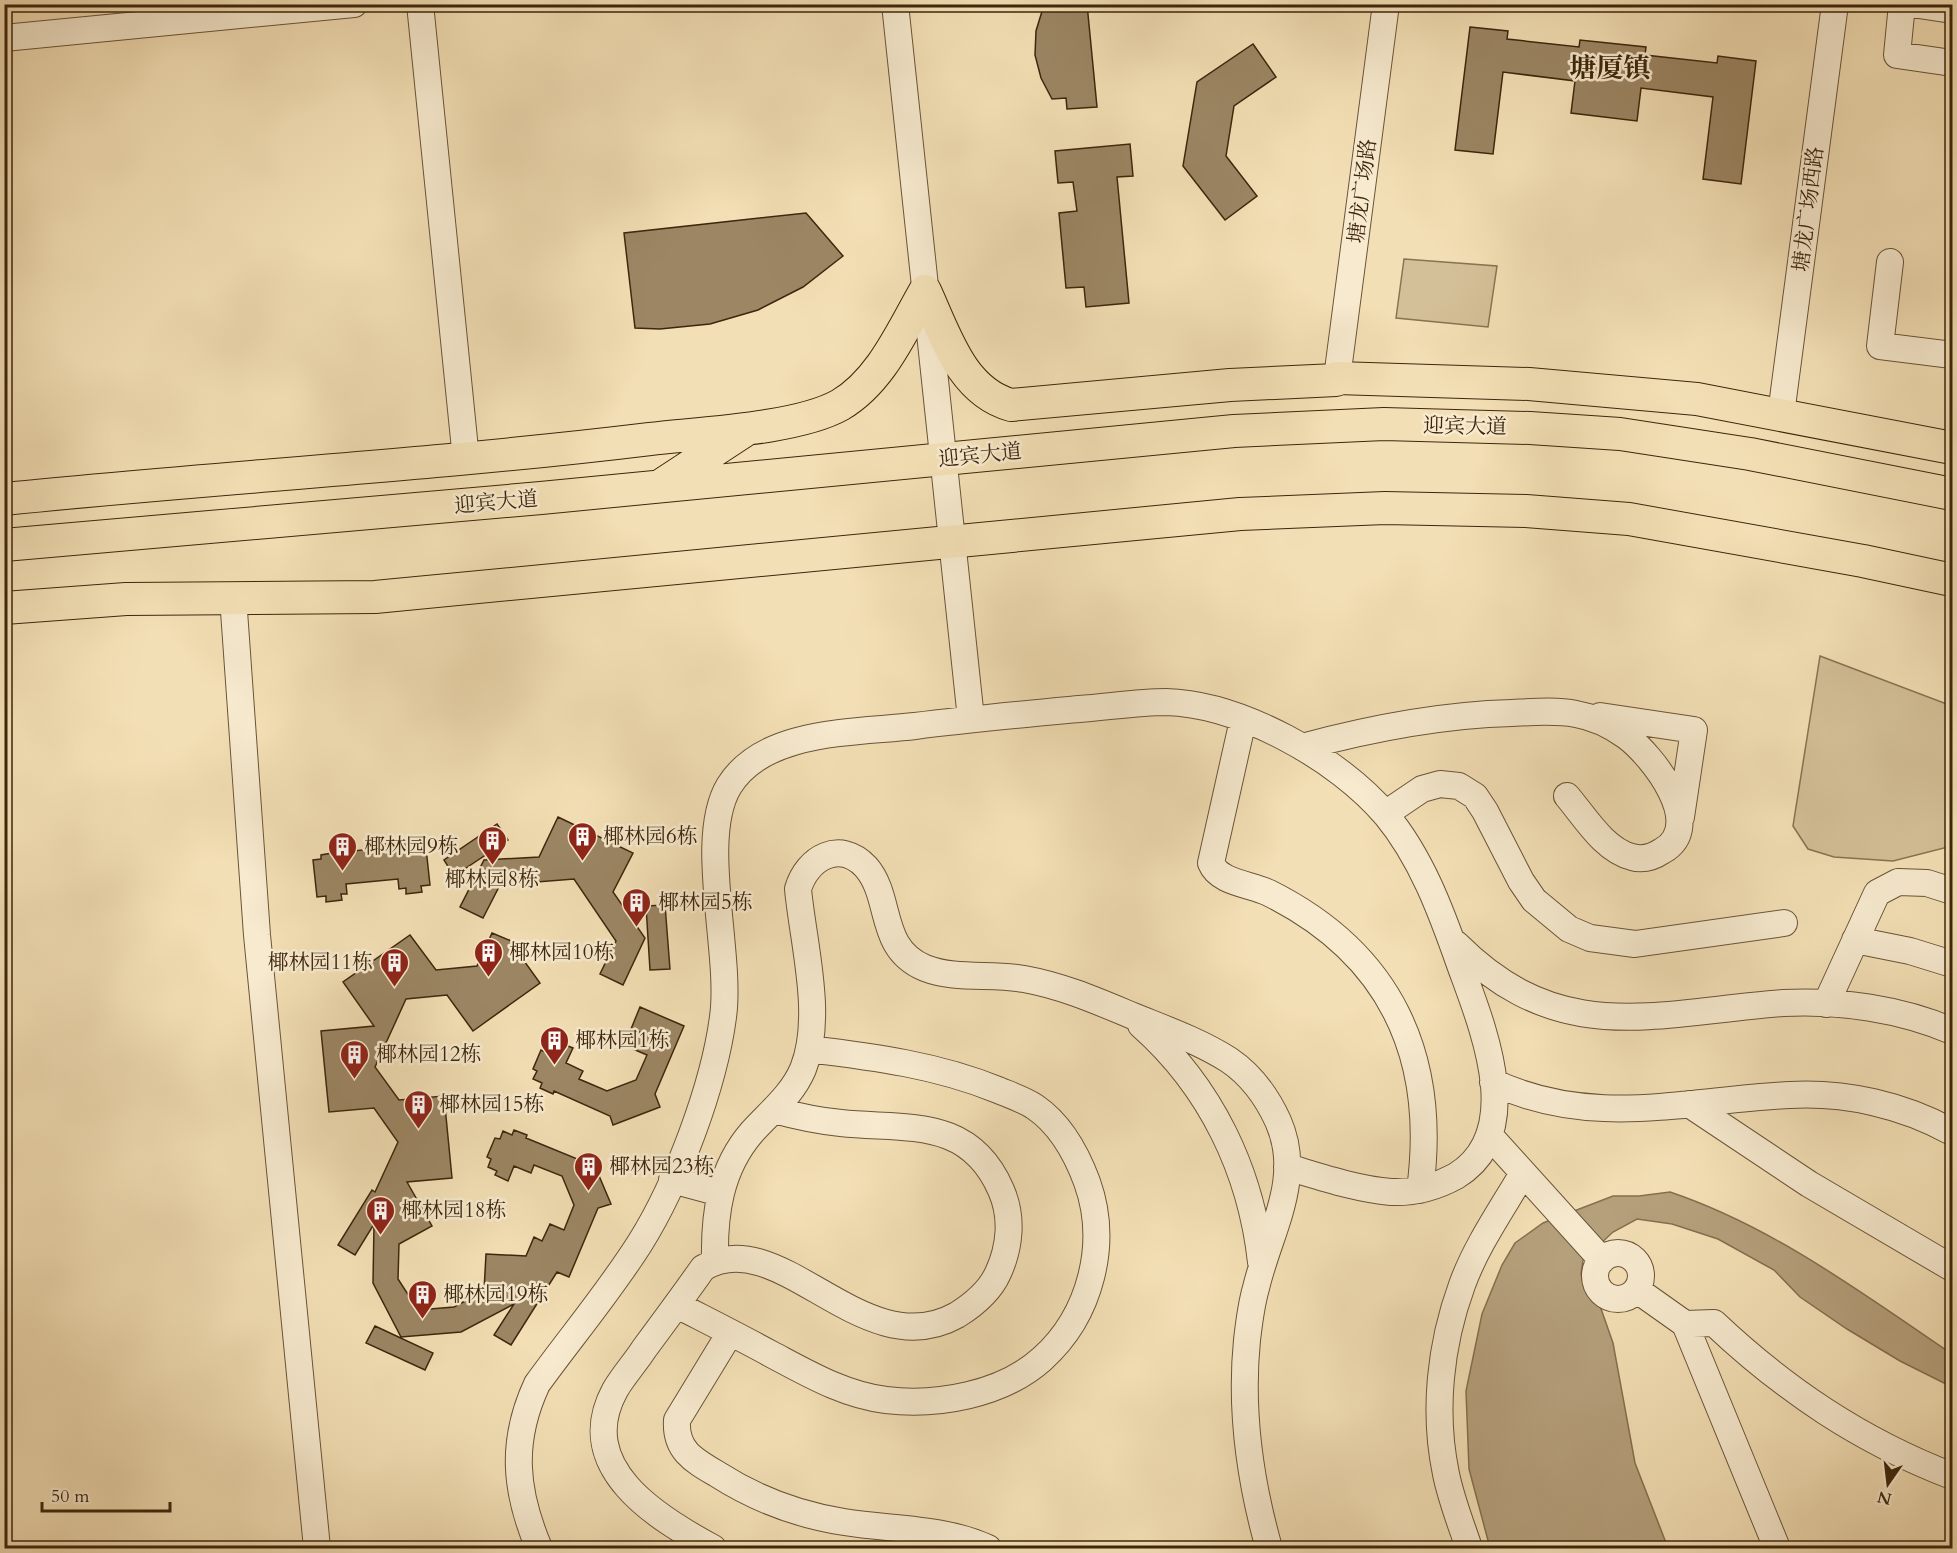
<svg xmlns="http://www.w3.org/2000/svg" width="1957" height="1553" font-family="Cardo,'Noto Serif SC',serif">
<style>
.green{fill:#d4c098;stroke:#887352;stroke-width:1.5}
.water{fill:#b5a07c;stroke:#856f50;stroke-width:1.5}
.building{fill:#9c8664;stroke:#3d260d;stroke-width:1.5}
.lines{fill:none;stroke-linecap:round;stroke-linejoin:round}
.minor-casing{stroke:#6a5437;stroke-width:28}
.major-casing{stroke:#3d260d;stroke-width:34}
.minor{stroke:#f7eacf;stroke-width:26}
.major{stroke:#f3dfb5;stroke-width:32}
.labels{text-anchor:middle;stroke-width:5;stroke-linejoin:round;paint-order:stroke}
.street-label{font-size:21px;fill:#3d260d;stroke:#f7eacf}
.poi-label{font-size:21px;fill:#3d260d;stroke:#f7eacf;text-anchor:start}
.district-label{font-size:27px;font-weight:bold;fill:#3d260d;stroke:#f7eacf}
</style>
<rect width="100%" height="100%" fill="#f3dfb5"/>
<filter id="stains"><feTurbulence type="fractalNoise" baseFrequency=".00333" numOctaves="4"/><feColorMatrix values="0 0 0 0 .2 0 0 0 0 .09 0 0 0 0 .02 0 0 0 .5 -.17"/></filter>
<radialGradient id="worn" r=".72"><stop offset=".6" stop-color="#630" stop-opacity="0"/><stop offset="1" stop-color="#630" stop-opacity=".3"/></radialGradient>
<path class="green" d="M1404,259L1497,266L1488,327L1396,318Z
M1820,656L1952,706V846L1893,861L1834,857L1808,849L1793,826Z"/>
<path class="water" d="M1670,1192C1774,1227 1863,1294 1952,1354V1387L1900,1361L1847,1329L1800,1297L1774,1270L1718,1239L1672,1224L1637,1219L1613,1232L1583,1260L1581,1274L1584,1288L1600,1306L1613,1343L1635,1463L1668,1548H1490L1469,1469L1466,1391L1482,1314L1502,1265L1515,1243L1543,1223L1613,1196H1639Z"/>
<path class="building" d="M1056,4H1087L1097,107L1067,109L1066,98L1052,99L1041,78L1035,55L1036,31L1043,8L1056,7Z
M1470,27L1508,31L1507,39L1579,47L1580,40L1646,47L1645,55L1717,63L1718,56L1756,61L1741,184L1703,179L1713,97L1641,88L1637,121L1571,113L1575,81L1503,72L1493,154L1455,150Z
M1253,44L1276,77L1234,106L1226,156L1257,196L1225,220L1183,166L1197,82Z
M1130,144L1133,176L1117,177L1129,303L1086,307L1084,287L1066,288L1059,213L1077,211L1073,182L1058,183L1055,151Z
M806,213L843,256L803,287L758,310L710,324L660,329L635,328L624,233Z
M558,817L633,853L613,892L645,938L623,985L600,974L616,941L574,879L500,885L483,918L460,907L484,860L539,857Z
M497,824L508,840L454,876L444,860Z
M405,841V846L417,844L418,849L426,848L430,885L421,886L422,892L406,894V888L399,889L398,879L346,884L347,894H341L342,900L326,902V896L317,897L313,860L321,859V855L332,853V849L352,847V851L385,848V844Z
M665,905L670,969L650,970L646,906Z
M492,933L516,943L514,947L540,983L473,1031L447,995L406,999L375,1067L399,1100L444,1096L452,1178L407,1182L432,1226L399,1244L398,1279L418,1310L454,1307L484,1291L486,1254L526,1256L534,1237L542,1241L550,1224L564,1230L574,1205L562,1176L534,1165L531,1173L514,1166L508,1181L495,1175L497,1171L488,1167L491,1159L487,1157L495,1138L500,1139L503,1131L512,1135L514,1130L527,1135L526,1138L582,1161L591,1157L611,1204L598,1208L569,1277L557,1272L511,1345L494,1335L514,1304L461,1332L401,1337L373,1283L374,1224L355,1255L338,1245L372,1190L375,1192L398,1142L374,1108L329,1112L321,1031L374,1026L343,982L410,935L436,970L477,966Z
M640,1007L684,1026L655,1094L660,1107L613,1125L610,1116L554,1091L553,1094L540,1088L542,1083L533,1079L537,1071L533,1069L541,1050L545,1052L549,1044L558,1047L560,1043L573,1048L566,1063L583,1071L579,1079L607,1091L636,1080L647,1055L633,1049L640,1032L631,1029Z
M375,1326L433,1353L425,1370L366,1343Z"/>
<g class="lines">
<defs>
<path id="minor" d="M420,4L466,459
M895,4L971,719
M1902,4L1897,55L1952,63
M1912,4L1952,10
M4,38L354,4
M1890,262L1880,346L1952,355
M1337,378L1386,4
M1781,414L1835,4
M233,597L257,935L317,1548
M1600,716L1694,730L1681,817
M1243,720L1211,863C1219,883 1251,884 1269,893C1391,954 1438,1057 1420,1190
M1302,747C1372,728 1440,715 1512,713C1533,712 1556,710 1576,714C1593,717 1612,726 1626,736C1652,755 1708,826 1662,851C1653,857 1642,860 1632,857C1604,850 1585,817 1567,796
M1385,814L1422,789L1440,784L1459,786L1475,796L1485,811L1521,881L1534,900L1569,929L1590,938L1635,944L1784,923
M1855,940L1910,951L1952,964
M1456,944C1560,1048 1653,1013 1783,1003C1839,1000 1901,1009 1952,1031
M1826,1004L1877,893L1898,882L1927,883L1952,891
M1141,1025C1211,1087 1251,1171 1261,1262
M1493,1082C1591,1129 1688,1100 1790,1095C1846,1092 1903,1105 1952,1132
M1689,1104L1809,1184L1952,1268
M1489,1135L1602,1260
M672,1180L720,1193
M1595 1276a23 23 0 1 1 46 0a23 23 0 1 1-46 0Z
M715,1260C714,1214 720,1169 752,1132C770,1112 792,1095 803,1069C824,1017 803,943 798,889C807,858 840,839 866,867C893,898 877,948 925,968C955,980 992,973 1024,979C1063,986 1097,1001 1133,1016C1165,1029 1199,1041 1229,1060C1251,1075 1267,1097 1278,1121C1304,1179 1269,1232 1256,1288C1251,1305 1249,1323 1247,1340C1240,1410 1250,1481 1269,1548
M1637,1290L1685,1324
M677,1305C708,1321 740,1337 771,1354C807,1373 844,1395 886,1400C937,1406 1002,1395 1042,1359C1091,1315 1109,1243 1087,1182C1077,1155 1060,1124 1035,1107C1025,1100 1010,1095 998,1090C937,1065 874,1057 809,1049
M730,1333L677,1420C675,1450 693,1460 717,1474C756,1499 799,1515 844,1522C893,1530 942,1527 988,1548
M539,1548C515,1491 510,1442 537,1384C571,1337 609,1292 640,1243C677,1184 714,1086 723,1017C732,953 697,839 729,786C764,729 855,733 915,726C970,719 1025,714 1079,709C1108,707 1138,702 1166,702C1240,704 1338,758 1386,815C1421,857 1441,911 1459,962C1480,1021 1529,1132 1456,1176C1436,1187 1414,1193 1391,1192C1356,1189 1321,1177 1287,1167
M713,1548C657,1518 573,1467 615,1390C623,1376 635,1363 644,1349C664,1322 684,1295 703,1268C779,1221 863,1368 957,1315C973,1305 990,1291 998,1273C1010,1247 1013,1217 1001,1190C969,1116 906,1130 841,1123C818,1121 796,1116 774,1110
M1469,1548C1461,1524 1451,1499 1446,1474C1433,1412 1440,1345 1462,1285C1476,1246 1502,1209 1523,1173
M1777,1548L1685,1324L1714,1323C1785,1390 1861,1441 1952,1476"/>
<path id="major" d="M925,291C945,334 961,391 1011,405L1230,385L1336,380L1337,378L1529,384L1697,399L1952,448
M663,484L744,431
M4,499C220,477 436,465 650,439C701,433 797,429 840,405C881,381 902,331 925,291
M4,545L541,498L1234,431L1384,424L1530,428L1620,434L1750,454L1952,494
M4,608L126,599L375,597L1240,514L1385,508L1526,511L1629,519L1863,561L1952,580"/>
</defs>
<use href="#minor" class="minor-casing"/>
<use href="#major" class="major-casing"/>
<use href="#minor" class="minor"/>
<use href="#major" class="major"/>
</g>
<defs>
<symbol id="building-pin" viewBox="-11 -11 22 30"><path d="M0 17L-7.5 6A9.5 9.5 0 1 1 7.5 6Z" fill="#8f2418" stroke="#f7eacf"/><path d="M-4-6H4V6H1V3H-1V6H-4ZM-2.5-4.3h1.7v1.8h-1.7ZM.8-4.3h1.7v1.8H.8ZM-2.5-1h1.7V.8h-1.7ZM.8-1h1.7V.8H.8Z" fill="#fff"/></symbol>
</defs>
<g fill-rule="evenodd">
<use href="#building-pin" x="566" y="820" width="33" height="45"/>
<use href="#building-pin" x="476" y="824" width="33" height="45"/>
<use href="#building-pin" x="326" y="830" width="33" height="45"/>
<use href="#building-pin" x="620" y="886" width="33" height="45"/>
<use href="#building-pin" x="472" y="936" width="33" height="45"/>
<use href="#building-pin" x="378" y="946" width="33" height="45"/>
<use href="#building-pin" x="538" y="1024" width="33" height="45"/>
<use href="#building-pin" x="338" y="1038" width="33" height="45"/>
<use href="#building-pin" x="402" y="1088" width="33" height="45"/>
<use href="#building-pin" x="572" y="1150" width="33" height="45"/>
<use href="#building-pin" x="364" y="1194" width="33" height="45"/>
<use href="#building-pin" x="406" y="1278" width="33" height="45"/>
</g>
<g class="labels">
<g class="street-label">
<text transform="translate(1362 191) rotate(-83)" y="7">塘龙广场路</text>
<text transform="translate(1808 209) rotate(-83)" y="7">塘龙广场西路</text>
<text transform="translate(1465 426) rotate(1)" y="7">迎宾大道</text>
<text transform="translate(980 455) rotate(-6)" y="7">迎宾大道</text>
<text transform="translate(496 502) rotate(-5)" y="7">迎宾大道</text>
</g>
<g class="poi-label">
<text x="603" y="843">椰林园6栋</text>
<text x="364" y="853">椰林园9栋</text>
<text x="492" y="886" text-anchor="middle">椰林园8栋</text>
<text x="658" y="909">椰林园5栋</text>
<text x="509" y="959">椰林园10栋</text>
<text x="373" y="969" text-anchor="end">椰林园11栋</text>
<text x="575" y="1047">椰林园1栋</text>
<text x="376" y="1061">椰林园12栋</text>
<text x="439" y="1111">椰林园15栋</text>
<text x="609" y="1173">椰林园23栋</text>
<text x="401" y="1217">椰林园18栋</text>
<text x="443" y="1301">椰林园19栋</text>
</g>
<g class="district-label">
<text x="1610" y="77">塘厦镇</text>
</g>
</g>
<rect width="1957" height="1553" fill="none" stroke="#f3dfb5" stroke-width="24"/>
<rect x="6" y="6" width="1945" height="1541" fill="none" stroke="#3d260d" stroke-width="3"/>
<rect x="12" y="12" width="1933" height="1529" fill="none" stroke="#3d260d" stroke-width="1.5"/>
<g transform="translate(1888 1484) rotate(194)" stroke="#f7eacf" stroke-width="4.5" paint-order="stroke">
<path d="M0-4.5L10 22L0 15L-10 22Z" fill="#3d260d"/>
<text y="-9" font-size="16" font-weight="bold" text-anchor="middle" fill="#3d260d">N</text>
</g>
<path d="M42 1502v9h128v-9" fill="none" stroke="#3d260d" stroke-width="3"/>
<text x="51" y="1502" font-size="18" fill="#3d260d" stroke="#f7eacf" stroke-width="4.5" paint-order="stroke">50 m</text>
<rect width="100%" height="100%" filter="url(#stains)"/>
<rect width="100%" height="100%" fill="url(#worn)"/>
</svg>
